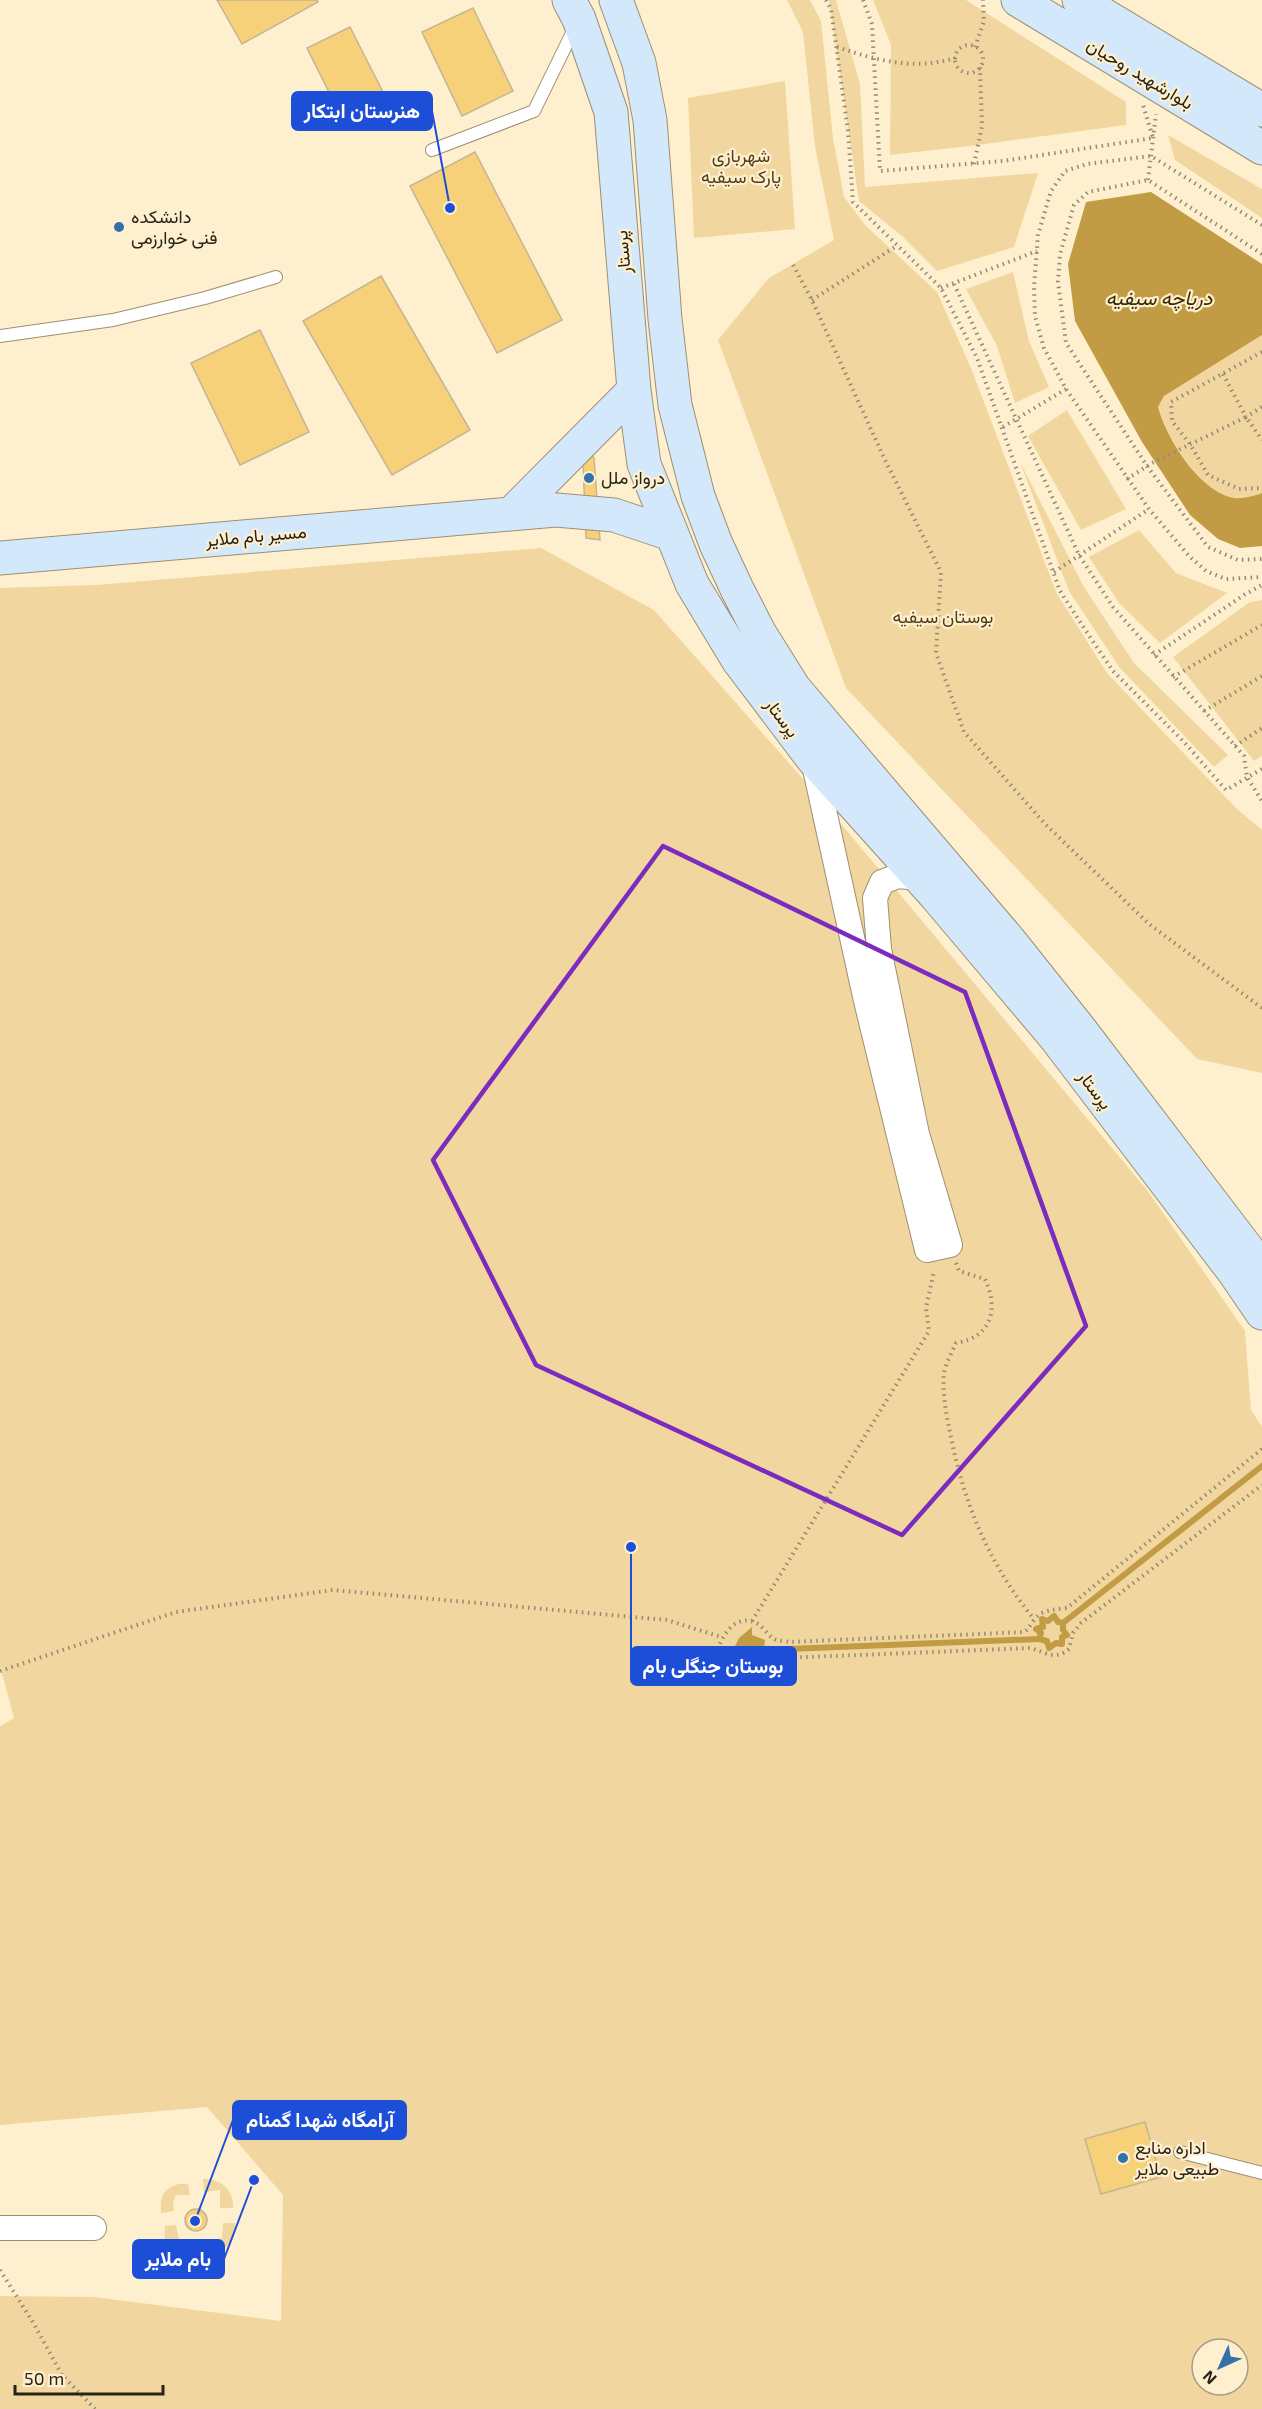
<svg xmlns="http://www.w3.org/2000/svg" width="1262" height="2409" font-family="'Exo 2',Vazirmatn,sans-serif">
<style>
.green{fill:#f1d79f;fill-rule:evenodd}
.water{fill:#c19c44}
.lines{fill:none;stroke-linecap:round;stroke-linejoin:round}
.stream{stroke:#c19c44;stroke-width:6}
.building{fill:#f7d07a;stroke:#c3b596;stroke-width:1.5}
.lane-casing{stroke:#9d8f71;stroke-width:14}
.street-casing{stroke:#9d8f71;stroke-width:26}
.secondary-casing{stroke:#9d8f71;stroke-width:35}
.path{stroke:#948a73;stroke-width:4;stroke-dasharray:1.5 4.5;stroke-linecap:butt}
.lane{stroke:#fff;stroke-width:12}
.street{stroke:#fff;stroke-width:24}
.secondary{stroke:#d3e8fa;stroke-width:33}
.marked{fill:none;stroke:#7b2cbf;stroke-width:4.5;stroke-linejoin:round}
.poi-dot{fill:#3272a9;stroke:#feefce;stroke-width:2}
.labels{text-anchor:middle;stroke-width:4.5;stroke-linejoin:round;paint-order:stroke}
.street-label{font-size:18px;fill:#282317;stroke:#feefce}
.park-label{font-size:18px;fill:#4e3e19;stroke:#feefce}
.poi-label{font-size:18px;fill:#282317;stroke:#feefce;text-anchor:start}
.water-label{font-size:20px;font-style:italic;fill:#392902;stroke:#feefce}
.leader{fill:none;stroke:#1d4ed8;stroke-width:2}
.callout-dot{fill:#1d4ed8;stroke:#feefce;stroke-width:2}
.callout{fill:#1d4ed8;stroke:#1d4ed8;stroke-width:2}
.callout-label{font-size:20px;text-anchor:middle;font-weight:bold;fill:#fff}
</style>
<rect width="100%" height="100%" fill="#feefce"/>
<path class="green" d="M787,0H810L821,21L833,138L844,197L866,226L937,292L971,368L1057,594L1107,673L1237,809L1262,830V1073L1197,1059L846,688L718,340L769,278L834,240L815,147L803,32Z
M829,0H836L860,84L865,187L1038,173L1014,247L937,271L903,237L859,201Z
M873,0H966L1126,102V125L978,145L890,155L891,45Z
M785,81L795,229L694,238L688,98Z
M1168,135L1262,189V218L1175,160Z
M1013,272L1029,341L1049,387L1015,403L997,346L966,289Z
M1262,335V493C1254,496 1242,499 1234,498C1199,491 1168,439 1158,407L1164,396Z
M1067,410L1126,509L1081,530L1028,436Z
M1020,462L1084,587L1134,663L1228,755L1214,767L1120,668L1069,591Z
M1139,530L1176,573L1227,593L1160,643L1119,603L1089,557Z
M541,548L654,610L811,788L1147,1190L1245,1331L1251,1410L1262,1427V2409H0V2296L94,2297L281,2321L283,2195L207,2107L0,2125V1726L14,1718L0,1666V588L96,585ZM1202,2349H1238V2385H1202Z
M1262,600V756L1254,761L1173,657L1250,602Z
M203,2179C221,2179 234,2189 233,2208H220V2190L204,2192Z
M179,2184H188L190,2195H176L173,2202L174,2211L161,2213C160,2198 162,2189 179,2184Z
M223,2223H235C236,2242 227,2251 209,2253L207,2241L222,2238Z
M176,2225L180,2243H193L192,2254C173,2258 162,2245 165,2226Z"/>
<path class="water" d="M1151,192L1262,264V335L1164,396L1158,407C1167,439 1199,491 1234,498C1242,499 1254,496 1262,493V546L1240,548L1218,539L1190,515L1142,442L1075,321L1068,264L1086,202Z
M752,1627V1635L765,1640L763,1657H753L746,1662L736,1660L733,1650L739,1638Z"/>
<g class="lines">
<path class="stream" d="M1054,1616L1058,1622L1063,1623V1630L1067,1635L1062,1637V1644L1056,1643L1049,1648L1047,1641L1039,1639L1041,1633L1036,1629L1043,1627L1042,1619L1048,1621Z
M1063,1623L1262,1466
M764,1650L1039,1639"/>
</g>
<path class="building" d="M217,0H317L318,2L242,44Z
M473,8L513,91L462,116L422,32Z
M350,27L390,106L347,128L307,48Z
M475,152L562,320L497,353L410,186Z
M381,276L470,430L392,475L303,321Z
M260,330L309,432L240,465L191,363Z
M578,427L594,458L600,540L586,538L583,463Z
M1145,2122L1161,2177L1101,2194L1085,2139Z
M185 2220a11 11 0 1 1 22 0a11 11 0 1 1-22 0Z"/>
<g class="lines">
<defs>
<path id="lane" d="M432,150L534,111L576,25
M0,336L113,320L205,298L276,277
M1180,2152L1262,2173"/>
<path id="street" d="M813,760L866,1001L927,1250L950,1245L917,1134L879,949L875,898L882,882L898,876L919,878
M0,2228H94"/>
<path id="secondary" d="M569,0L579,19L611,112L634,390L644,464L692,584L738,660L812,758L936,896L1055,1037L1234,1272L1262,1313
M616,0L639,63L650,120L665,319L675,405L698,496L716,544L737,589L759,632L794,688L1009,940L1079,1028L1262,1268
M1018,0L1262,148
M1079,0L1262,110
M512,513L634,390
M0,558L556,510L614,515L671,534"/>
</defs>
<use href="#lane" class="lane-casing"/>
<use href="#street" class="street-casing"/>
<use href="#secondary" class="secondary-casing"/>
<path class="path" d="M826,0L831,9L848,131L853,202L941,288L977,358L1060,591L1086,631L1113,671L1184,742L1226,790L1262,769
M863,0L872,24L880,171L1003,161L1153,138L1143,105
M955 59a14 14 0 1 1 28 0a14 14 0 1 1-28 0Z
M837,47C876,60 914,71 955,58
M975,47L984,21L983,0
M974,164L982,126L980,67
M1148,180L1156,114
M1262,225L1151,156L1087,164L1065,171L1051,191L1038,235L1034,287L1035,316L1044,348L1066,389L1149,509L1189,556L1206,571L1226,579L1262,577
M1262,254L1148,180L1088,192L1074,205L1060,254L1058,282L1066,343L1147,466L1208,547L1238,560L1262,559
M793,265L812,300L885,460L941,572L936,653L964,732L1045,824L1149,924L1262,1008
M954,284L1079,555L1113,607L1244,756L1247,777L1262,801
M941,288L1037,251
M812,300L898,245
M1262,352L1171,402L1172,421L1190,444L1208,475L1239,489L1262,488
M1223,374L1246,417L1262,407
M1003,427L1066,389
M1127,479L1152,463L1246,417L1262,440
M1054,572L1149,509
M1154,655L1244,595L1262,585
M1173,677L1262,625
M1204,711L1262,676
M1235,746L1262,728
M956,1263L959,1271L985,1279C999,1309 992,1337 956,1343C952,1352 946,1363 944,1373C942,1391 946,1414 950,1432C963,1502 989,1564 1034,1619
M1262,1449L1067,1608C1054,1610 1042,1609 1034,1620C1030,1625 1029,1629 1024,1632L790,1642C786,1641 779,1641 776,1640C769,1637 764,1628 758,1624C737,1612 722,1634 717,1652L730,1667L742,1669L784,1658L1030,1648C1045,1652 1055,1661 1069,1649L1073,1633L1081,1623L1262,1485
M752,1621L929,1331L926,1308L934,1271
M0,1671L176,1612L333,1590L667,1620L721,1637
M0,2270L34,2324L62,2375L95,2409"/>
<use href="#lane" class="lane"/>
<use href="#street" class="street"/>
<use href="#secondary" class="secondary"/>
</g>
<path class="marked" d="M663,846L965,992L1086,1326L902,1535L536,1365L433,1160Z"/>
<g class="poi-dot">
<circle cx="119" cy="227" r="6"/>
<circle cx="589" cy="478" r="6"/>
<circle cx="1123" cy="2158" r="6"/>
</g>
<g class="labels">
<g class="street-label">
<text transform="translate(1140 74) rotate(31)" y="6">بلوارشهید روحیان</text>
<text transform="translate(623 252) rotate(-95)" y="6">پرستار</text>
<text transform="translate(256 536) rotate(-5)" y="6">مسیر بام ملایر</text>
<text transform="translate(782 718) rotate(53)" y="6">پرستار</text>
<text transform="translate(1095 1090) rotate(53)" y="6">پرستار</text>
</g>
<g class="park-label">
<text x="741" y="162">شهربازی<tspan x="741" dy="21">پارک سیفیه</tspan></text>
<text x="943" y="623">بوستان سیفیه</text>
</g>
<g class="poi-label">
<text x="131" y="223">دانشکده<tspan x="131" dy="21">فنی خوارزمی</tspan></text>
<text x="601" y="484">درواز ملل</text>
<text x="1135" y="2154">اداره منابع<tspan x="1135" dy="21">طبیعی ملایر</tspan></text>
</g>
<g class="water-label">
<text x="1159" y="305">دریاچه سیفیه</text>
</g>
</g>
<path class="leader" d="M450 208L432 111M631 1547L631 1666M195 2221L233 2120M254 2180L224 2259"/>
<g class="callout-dot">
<circle cx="450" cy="208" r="6"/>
<circle cx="631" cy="1547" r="6"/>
<circle cx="195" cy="2221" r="6"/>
<circle cx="254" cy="2180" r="6"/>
</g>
<g class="callout">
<rect x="292" y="92" width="140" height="38" rx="6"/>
<rect x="631" y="1647" width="165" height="38" rx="6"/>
<rect x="233" y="2101" width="173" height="38" rx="6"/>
<rect x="133" y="2240" width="91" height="38" rx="6"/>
</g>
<g class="callout-label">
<text x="362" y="118">هنرستان ابتکار</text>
<text x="713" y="1673">بوستان جنگلی بام</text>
<text x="320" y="2127">آرامگاه شهدا گمنام</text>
<text x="178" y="2266">بام ملایر</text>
</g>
<g transform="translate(1220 2367) rotate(225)"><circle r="28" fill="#feefce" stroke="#a89d85" stroke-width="1.5"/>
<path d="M0-4.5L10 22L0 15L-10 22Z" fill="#3272a9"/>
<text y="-9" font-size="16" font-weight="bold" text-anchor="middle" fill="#282317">N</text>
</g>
<path d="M15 2385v9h148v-9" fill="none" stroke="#282317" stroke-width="3"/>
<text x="24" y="2385" font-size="18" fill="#282317" stroke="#feefce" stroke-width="4.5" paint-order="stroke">50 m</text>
</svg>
